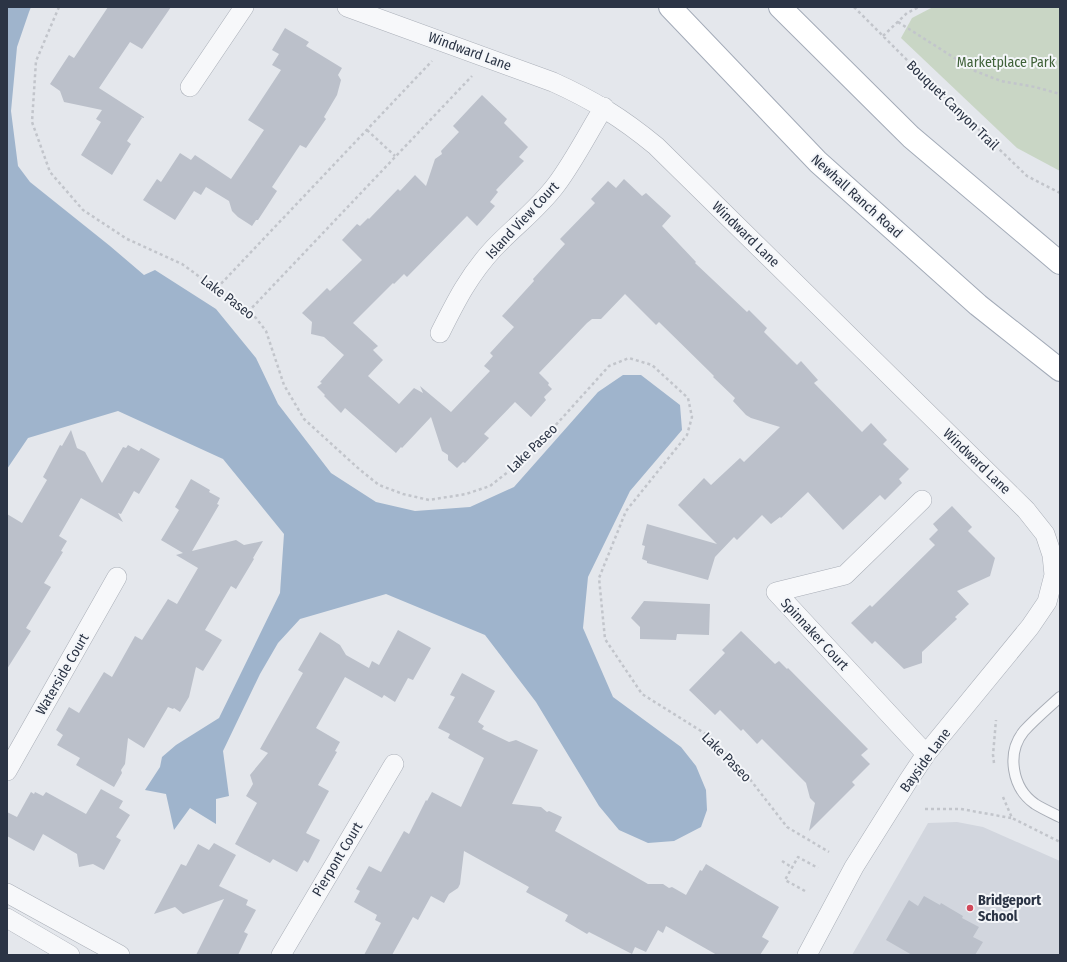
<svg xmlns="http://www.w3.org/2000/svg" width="1067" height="962" font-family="'Fira Sans Condensed',sans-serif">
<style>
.built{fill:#d2d6de}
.green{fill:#c9d6c5}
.water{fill:#9fb4cc}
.building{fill:#bbc0ca}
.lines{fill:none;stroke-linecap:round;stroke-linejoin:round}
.service-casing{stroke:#a9aeb7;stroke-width:12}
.minor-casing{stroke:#a9aeb7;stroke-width:20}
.primary-casing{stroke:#a3abb8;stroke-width:24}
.path{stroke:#c2c5cb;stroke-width:2.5;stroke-dasharray:3 3;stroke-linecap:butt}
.service{stroke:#f7f8fa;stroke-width:10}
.minor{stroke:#f7f8fa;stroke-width:19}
.primary{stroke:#fff;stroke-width:22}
.poi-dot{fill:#d1495b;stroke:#f4f6f9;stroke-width:1.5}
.labels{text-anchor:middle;stroke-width:4;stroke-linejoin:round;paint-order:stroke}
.street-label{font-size:14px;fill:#2b3445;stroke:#f4f6f9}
.park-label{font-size:14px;fill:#3f6138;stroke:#f4f6f9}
.poi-label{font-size:14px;font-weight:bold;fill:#2b3445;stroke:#f4f6f9;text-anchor:start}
</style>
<rect width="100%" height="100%" fill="#e4e7ec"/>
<path class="built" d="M957,822L983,827L1060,861V955H852L928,823Z"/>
<path class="green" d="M933,7H1060V171L1017,148L901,38L912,18Z"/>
<path class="water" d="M7,7H31L29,12L17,47L11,111L18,166L30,182L110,246L144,275L155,270L216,309L256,358L278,404L331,473L376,502L415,511L470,507L514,487L598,392L623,375H641L680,405L682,430L630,491L588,577L583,628L613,697L681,747L696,766L706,790L707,810L701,827L674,841L648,843L619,830L599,806L536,702L485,635L386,594L300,619L278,643L260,674L223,751L229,796L216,799V824L190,808L174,830L166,794L145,790L160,767L162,757L176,745L219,718L280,593L284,534L223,459L118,411L28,438L7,469Z"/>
<path class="building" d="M108,7H171L142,49L130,42L99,88L144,117V118L140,117L142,118L127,141L131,144L112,175L81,155L101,122L96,119L102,110L64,102L60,91L50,84L69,55L74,58Z
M285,28L309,42L306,46L342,68L338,75L341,80L337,95L324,117L326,119L306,148L300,145L272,187L277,191L258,220H256L252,226L238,217L232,211L229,201L206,187L201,195L194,191L175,220L143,200L157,179L161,182L180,153L191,160L195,155L231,179L264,130L248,120L281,70L272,65L279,54L272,50Z
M482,95L507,119L504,123L528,147L519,157L524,161L496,190L498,192L490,202L495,206L477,226L467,216L407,277L404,274L394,284L393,283L353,323L378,346L373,350L383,360L368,376L399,404L414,388L423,393L420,386L451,412L490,371L484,366L493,356L490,353L514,327L502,316L534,281L533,279L565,244L560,239L595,203L591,199L608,181L616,188L624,179L642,196L646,193L671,216L662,226L696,262L695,263L747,312L749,310L767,328L764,332L797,365L801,361L818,380L814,383L862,432L871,423L887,440L883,444L909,469L899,479L902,483L885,500L880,495L843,530L808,492L781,518L780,517L771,524L762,515L737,540L734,537L715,557L708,580L647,563V561L642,559L645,546L642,545L647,524L717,544L678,505L704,478L711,485L740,458L744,462L780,427L751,418L746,415L733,401L735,398L713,377L714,376L659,322L656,325L625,294L601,319H592L587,323L539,373L549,383L548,385L552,389L544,397L546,400L531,417L515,402L484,434L489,438L465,463L463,462L457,468L448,460V455L442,451L431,417L402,448L401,447L396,453L345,408L341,413L324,396L325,395L317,387L322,383L320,382L344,355L324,337L311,334L312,322L302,313L327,288L330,291L362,260L342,240L357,224L360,226L368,218L369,219L398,189L400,191L415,175L426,186L435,159L442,154L441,151L459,132L453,126Z
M71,430L77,448L85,452L102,483L123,447L126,448L128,445L139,451L141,448L160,459L139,494L134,491L121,514L118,513L123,522L81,498L59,536L67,541L61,551L63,552L44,583L51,587L26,628L31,631L7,669V514L22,523L47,480L43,477L60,445L62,446Z
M191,479L210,490L209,492L220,498L217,504L219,505L192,551L236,540L244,545L263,541L253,558L254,559L236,589L231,586L205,630L222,640L203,671L196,667L189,697L180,712L174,708L173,709L168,707L144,748L128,738L125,764L121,770L122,773L114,787L76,765L80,758L57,745L63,735L56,730L69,707L79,713L104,672L112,677L135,636L142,640L168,599L177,604L198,568L176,555L183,553L161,540L179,510L175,507Z
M952,506L972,527L968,531L995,558L990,576L957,591L969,604L955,617L957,619L922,652V663L904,669L875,641L872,644L851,623L870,605L872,607L935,545L929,539L938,530L933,524Z
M644,601L710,604L709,635L677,634L676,640L640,639V627L631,618Z
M398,630L431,648L413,680L408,678L395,702L384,695L382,698L345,677L316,728L340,742L335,751L337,752L318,785L329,791L306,833L320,840L308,863L304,860L297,872L273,859L270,863L235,844L257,803L246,796L253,784L250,775L268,753L260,749L303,673L298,670L320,632L340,645L346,655L369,668L372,661L379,665Z
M741,631L775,664L779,661L787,669L788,668L868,749L861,755L870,764L852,782L855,785L809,831L815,803L810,798L806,783L762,739L757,744L743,729L741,731L720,710L715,715L689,690L725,653L722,650Z
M462,673L495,691L478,722L484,726L482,729L509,742L516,740L538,750L512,804L541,807L547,812L549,811L562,817L555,831L648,884H663L669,888L672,887L686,895L700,870L702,871L706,864L779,907L762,937L769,941L760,955H717L666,926L663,933L658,930L646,952L635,947L632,954L589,932L587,934L565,921L568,915L526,892L529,887L464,851L460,884L458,888L449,894L444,903L431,896L418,920L413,917L392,955H364L381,923L375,920L377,915L354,902L360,891L356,889L369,866L381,872L404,831L409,834L426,800L427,801L432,792L461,807L484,758L448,738L450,734L438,728L455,697L450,695Z
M101,789L123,801L119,808L130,815L116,837L121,840L104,870L93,864L79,867L77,854L43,834L34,851L7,836V812L17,817L31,792L34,794L35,792L43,796L46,792L86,814Z
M214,843L236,855L219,886L248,900L246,905L256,910L244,932L248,934L238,955H196L224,899L183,914L175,907L154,914L181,864L186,866L198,844L209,850Z
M924,896L940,905L941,903L963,916L962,918L979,927L973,937L983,942L975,955H912L886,940L909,900L918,906Z"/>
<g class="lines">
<defs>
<path id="service" d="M1060,697C1048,708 1035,719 1024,731C1006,753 1012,788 1035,804C1043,809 1052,813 1060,817"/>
<path id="minor" d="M347,7L553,82C593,100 622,118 656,146L1026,510L1045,534L1052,555L1054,575L1047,602L1030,627L926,754L908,781L854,867L807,955
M190,87L244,7
M440,333C456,301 469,275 494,248C514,227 538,209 556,185C574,161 588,133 604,107
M922,500L845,575L776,592L926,754
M7,771L117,577
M7,893L120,955
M7,918L70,955
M281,955L394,764"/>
<path id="primary" d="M670,7L818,162L978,305L1060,370
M780,7L911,137L1060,263"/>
</defs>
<use href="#service" class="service-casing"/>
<use href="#minor" class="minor-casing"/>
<use href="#primary" class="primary-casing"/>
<path class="path" d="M59,7L36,61L32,122L50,172L83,210L127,239L182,264L256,318L266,331L284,385L304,419L359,469L379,485L403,494L429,500L466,494L490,486L527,457L609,366L629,358L652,365L688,398L692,417L687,435L626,511L599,578L605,639L642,694L709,736L749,778L787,827L829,852
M854,7L917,70L1027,176L1060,193
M898,22L975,71L1001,81L1035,87L1060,94
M883,36L907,13L919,7
M367,130L395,156
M217,288L432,61
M248,312L472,76
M994,763L993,755L996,720
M1003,797L1012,818L1060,842
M925,809H961L1011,818
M782,861L793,868
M805,891L785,880L798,857L818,868"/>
<use href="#service" class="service"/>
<use href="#minor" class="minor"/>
<use href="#primary" class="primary"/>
</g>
<circle class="poi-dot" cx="970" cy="908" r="4"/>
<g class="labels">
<g class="street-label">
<text transform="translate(470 51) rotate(20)" y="5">Windward Lane</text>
<text transform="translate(953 105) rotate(44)" y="5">Bouquet Canyon Trail</text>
<text transform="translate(857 196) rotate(42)" y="5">Newhall Ranch Road</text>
<text transform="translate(522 220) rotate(-47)" y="5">Island View Court</text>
<text transform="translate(746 234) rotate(44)" y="5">Windward Lane</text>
<text transform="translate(228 297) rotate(37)" y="5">Lake Paseo</text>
<text transform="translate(532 448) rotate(-44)" y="5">Lake Paseo</text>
<text transform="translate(977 461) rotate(44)" y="5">Windward Lane</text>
<text transform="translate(815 634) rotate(47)" y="5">Spinnaker Court</text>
<text transform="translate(62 674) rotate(-60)" y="5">Waterside Court</text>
<text transform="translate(727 757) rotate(45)" y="5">Lake Paseo</text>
<text transform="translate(925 760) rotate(-54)" y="5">Bayside Lane</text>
<text transform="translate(337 859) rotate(-59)" y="5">Pierpont Court</text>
</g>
<g class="park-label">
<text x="1006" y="67">Marketplace Park</text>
</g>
<g class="poi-label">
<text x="978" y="905">Bridgeport<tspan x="978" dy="16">School</tspan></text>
</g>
</g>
<rect width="1067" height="962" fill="none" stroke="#2b3445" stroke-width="16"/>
</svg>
